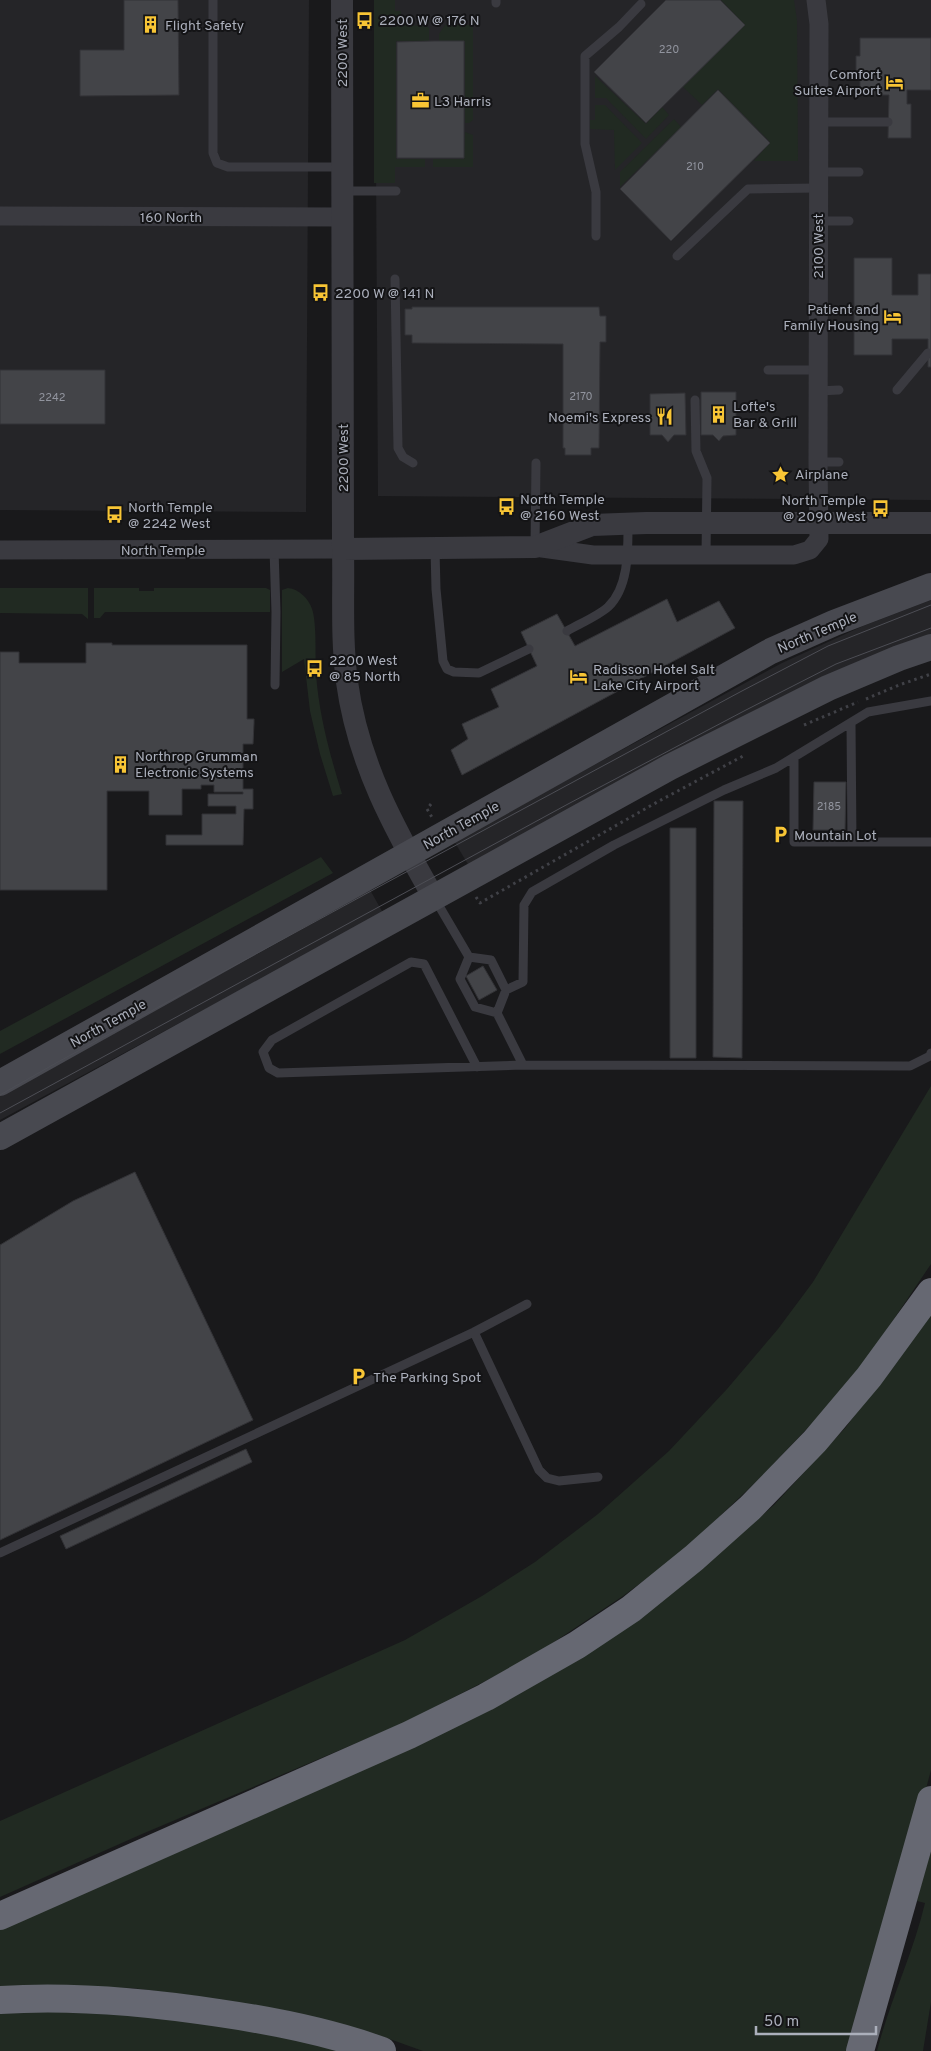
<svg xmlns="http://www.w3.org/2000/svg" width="931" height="2051" font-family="Overpass,sans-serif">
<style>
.built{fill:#252528}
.green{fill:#212a22}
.building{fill:#434448;stroke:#333337}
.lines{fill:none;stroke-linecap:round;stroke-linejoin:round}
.path{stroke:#404147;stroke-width:3;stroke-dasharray:2.5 4;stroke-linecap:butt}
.service{stroke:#3a3a40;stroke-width:9}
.minor{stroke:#3a3a40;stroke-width:19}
.tertiary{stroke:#3a3a40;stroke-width:22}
.secondary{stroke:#484950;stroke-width:26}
.motorway{stroke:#666872;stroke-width:28}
.tram{stroke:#4d4e55;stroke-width:1}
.labels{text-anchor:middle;stroke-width:4;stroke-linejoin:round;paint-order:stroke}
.number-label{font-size:11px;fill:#91949e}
.poi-label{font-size:14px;fill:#abafbb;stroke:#141416;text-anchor:start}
.street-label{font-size:14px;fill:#abafbb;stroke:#141416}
</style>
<rect width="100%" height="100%" fill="#19191b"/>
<path class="built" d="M0,0H309L306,512L0,510Z
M375,0H931V500L378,496Z
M931,600V637L469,866L454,841L782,663L863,626Z
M369,888L383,913L0,1120V1090Z"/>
<path class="green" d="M374,0H395V11H401V25L426,26L429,28V41H396V159H425V167H395V183H374Z
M721,0H794L797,20L798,161H754L770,142L718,89L702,105L683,87L745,25Z
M445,25H473V120L469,123H465V41H439V34Z
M595,76L646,124L662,107L669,115L646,139L606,98H595Z
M595,105H605L642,143L615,170L614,130L590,129V120H595Z
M674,119L681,127L620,187V172Z
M465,132L473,135V167H433V159H464Z
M0,588H88V619L82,614L0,613Z
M94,588H139V591H154V588H266L270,590V612H105L100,618H94Z
M288,588C299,589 309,599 312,609C317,623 315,658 316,674C319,715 330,755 342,794L333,796L320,754L310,711L304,659L282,672V590Z
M321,857L333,873L0,1054V1031Z
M931,1086V1264L871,1353L836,1398L760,1478L680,1554L623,1596L530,1658L406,1722L142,1834L0,1897V1821L405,1640L482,1596L535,1562L598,1514L669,1451L727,1389L778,1329L813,1282Z
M931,1310V1770L891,1920L882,1923L853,2051H423L384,2037L196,1996L132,1988L0,1986V1923L384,1760L708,1563L774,1505L846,1427Z
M931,1848V2002L923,2051H877C890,2000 913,1954 925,1903L917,1901Z
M0,2006L154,2010L353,2051H0Z"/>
<path class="building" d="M124,0H178L179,95L80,96V50H124Z
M666,0H720L745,25L646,123L594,72Z
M860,38H931V90H907V104H911V138H888L889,95H860V73H856V56H860Z
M434,41H464V158H397V42Z
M718,90L770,143L671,241L620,189Z
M854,258H892V295H918V274H931V367H928V339H892V355H854Z
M412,307H599L600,316H606V342H600L599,448H591V455H565V448H563V344L412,343V335H405V309H412Z
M0,370H105V424H0Z
M701,392H736V435L723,436L719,441L713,435H701Z
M685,393L686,435H674L668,442L662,435H650V394Z
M667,599L677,622L719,601L735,628L462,775L451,750L468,739L462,724L499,707L491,689L537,666L521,632L557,614L575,646Z
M86,643H112V645H247V719H254V723L253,744H243V789H253V809H244L243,845H166V835H202V814H236V806H208V794H243V792H214V785H201V789H182V815H149V791H107V890H0V652H19V663H86Z
M814,782H846L845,830H813Z
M714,801H743L742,1058L713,1057Z
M670,828H696V1058H670Z
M483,966L497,990L479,1000L466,976Z
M135,1172L253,1420L0,1540V1245L73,1201Z
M246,1449L252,1462L66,1549L60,1536Z"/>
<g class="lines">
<path class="path" d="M866,699L899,685L931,674
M804,725L858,702
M431,804L427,809L433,819
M476,897L480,903L659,801L745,755"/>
<path class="service" d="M213,0V153L217,163L228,167H342
M496,3V0
M818,122H888
M818,172H859
M343,191H396
M818,221H849
M596,236V192L585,144V56L619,27L641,4
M677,256L748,189L818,188
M395,279L398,448L403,457L413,463
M768,370H818
M897,390L928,353
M818,391L839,390
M695,400L696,451L707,478L706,555
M818,462H839
M535,547L536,463
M274,549L276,612L275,685
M435,549L436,589L443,661L447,669L454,672L479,673L529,649
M567,631C579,624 598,616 608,607C629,587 628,550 628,524
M851,723L852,842
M794,757V842H931
M435,899L469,957
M469,957L491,960L506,990L497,1013L475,1007L460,979Z
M506,990L523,982L524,905L532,892L614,845L724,790L776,768L868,712L931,701
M497,1013L523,1065L910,1066L930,1056L931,1053
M477,1067L424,964L411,962L272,1040L263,1052L269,1068L278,1073L523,1065
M474,1332L539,1470L547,1478L559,1481L598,1477
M0,1553L474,1332L527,1304"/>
<path class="minor" d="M0,216L343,217
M535,547L593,555H794L810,550L819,539L818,462L819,24L816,0
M0,550L343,549"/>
<path class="tertiary" d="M342,0L343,549C344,593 341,638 347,682C358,763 394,828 434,898
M343,549L535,547L592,525L646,523H931"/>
<path class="secondary" d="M0,1083L771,651L834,623L931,586
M0,1137L670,767L828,688L899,658L931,647"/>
<path class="motorway" d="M0,1916L409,1735L486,1697L577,1645L631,1609L694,1558L750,1508L815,1441L869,1377L931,1292
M0,2000C74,1995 147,2002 219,2013C274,2021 330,2032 382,2051
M860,2051L931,1800"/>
<path class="tram" d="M0,1095L56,1063L384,884L740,692L828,646L931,605
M0,1113L568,804L744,711L836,664L931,628"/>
</g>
<defs>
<symbol id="bus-bare" viewBox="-9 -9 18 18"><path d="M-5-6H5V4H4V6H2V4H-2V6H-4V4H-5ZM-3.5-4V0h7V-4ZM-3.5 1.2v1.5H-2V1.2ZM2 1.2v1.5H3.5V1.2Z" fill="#f8c535" stroke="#141416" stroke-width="2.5" paint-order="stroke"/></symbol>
<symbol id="building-bare" viewBox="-9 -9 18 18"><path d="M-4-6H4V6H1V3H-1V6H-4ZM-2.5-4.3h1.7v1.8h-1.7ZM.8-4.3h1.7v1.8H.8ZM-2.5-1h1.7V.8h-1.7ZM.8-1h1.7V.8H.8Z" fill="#f8c535" stroke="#141416" stroke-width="2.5" paint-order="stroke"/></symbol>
<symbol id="hotel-bare" viewBox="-9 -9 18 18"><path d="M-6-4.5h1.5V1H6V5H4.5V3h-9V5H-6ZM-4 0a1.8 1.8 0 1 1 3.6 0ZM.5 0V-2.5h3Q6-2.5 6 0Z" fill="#f8c535" stroke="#141416" stroke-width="2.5" paint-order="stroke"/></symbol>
<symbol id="office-bare" viewBox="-9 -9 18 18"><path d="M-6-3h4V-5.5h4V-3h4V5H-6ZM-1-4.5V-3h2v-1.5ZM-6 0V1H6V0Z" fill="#f8c535" stroke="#141416" stroke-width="2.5" paint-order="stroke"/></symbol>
<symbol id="restaurant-bare" viewBox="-9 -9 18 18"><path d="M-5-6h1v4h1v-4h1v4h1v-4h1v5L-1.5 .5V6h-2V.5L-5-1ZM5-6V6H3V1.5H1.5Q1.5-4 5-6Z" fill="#f8c535" stroke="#141416" stroke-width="2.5" paint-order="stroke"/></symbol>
<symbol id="sight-bare" viewBox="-9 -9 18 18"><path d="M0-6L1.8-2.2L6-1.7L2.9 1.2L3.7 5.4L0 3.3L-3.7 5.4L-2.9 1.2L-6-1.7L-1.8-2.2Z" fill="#f8c535" stroke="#141416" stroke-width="2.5" paint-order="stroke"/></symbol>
<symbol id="parking-bare" viewBox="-9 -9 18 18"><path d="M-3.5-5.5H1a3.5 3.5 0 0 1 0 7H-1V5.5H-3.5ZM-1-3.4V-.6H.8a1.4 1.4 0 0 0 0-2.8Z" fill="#f8c535" stroke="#141416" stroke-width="2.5" paint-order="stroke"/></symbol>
</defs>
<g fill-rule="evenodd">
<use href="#bus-bare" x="352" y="8" width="25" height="25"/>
<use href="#building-bare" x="138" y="12" width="25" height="25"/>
<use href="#hotel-bare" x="882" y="70" width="25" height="25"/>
<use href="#office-bare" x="408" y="88" width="25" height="25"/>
<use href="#bus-bare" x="308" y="280" width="25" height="25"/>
<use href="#hotel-bare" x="880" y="304" width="25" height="25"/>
<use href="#building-bare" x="706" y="402" width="25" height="25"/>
<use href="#restaurant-bare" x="652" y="404" width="25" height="25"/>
<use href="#sight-bare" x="768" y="462" width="25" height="25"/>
<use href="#bus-bare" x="494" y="494" width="25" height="25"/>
<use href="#bus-bare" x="868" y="496" width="25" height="25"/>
<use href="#bus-bare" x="102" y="502" width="25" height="25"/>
<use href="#bus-bare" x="302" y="656" width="25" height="25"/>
<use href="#hotel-bare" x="566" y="664" width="25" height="25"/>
<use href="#building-bare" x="108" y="752" width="25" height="25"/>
<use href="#parking-bare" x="768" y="822" width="25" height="25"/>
<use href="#parking-bare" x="346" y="1364" width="25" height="25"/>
</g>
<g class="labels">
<g class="number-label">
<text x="669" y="53">220</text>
<text x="695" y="170">210</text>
<text x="581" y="400">2170</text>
<text x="52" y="401">2242</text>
<text x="829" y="810">2185</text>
</g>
<g class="poi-label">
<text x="379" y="25">2200 W @ 176 N</text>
<text x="165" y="30">Flight Safety</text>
<text x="881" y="79" text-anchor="end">Comfort<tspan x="881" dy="16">Suites Airport</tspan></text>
<text x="434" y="106">L3 Harris</text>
<text x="335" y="298">2200 W @ 141 N</text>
<text x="879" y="314" text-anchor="end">Patient and<tspan x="879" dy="16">Family Housing</tspan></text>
<text x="733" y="411">Lofte's<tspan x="733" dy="16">Bar &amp; Grill</tspan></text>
<text x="651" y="422" text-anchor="end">Noemi's Express</text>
<text x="795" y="479">Airplane</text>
<text x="520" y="504">North Temple<tspan x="520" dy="16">@ 2160 West</tspan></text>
<text x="866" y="505" text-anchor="end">North Temple<tspan x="866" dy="16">@ 2090 West</tspan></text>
<text x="128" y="512">North Temple<tspan x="128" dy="16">@ 2242 West</tspan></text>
<text x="329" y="665">2200 West<tspan x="329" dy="16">@ 85 North</tspan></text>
<text x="593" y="674">Radisson Hotel Salt<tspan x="593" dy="16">Lake City Airport</tspan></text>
<text x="135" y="761">Northrop Grumman<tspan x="135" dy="16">Electronic Systems</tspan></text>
<text x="794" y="840">Mountain Lot</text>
<text x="373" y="1382">The Parking Spot</text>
</g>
<g class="street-label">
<text transform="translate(342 53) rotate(-90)" y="5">2200 West</text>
<text x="171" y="222">160 North</text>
<text transform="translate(818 246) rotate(-90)" y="5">2100 West</text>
<text transform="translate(343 458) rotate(-90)" y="5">2200 West</text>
<text x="163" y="555">North Temple</text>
<text transform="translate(817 632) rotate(-23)" y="5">North Temple</text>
<text transform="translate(461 825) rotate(-29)" y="5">North Temple</text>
<text transform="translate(108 1023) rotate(-29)" y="5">North Temple</text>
</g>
</g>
<path d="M756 2026v8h120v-8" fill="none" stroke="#abafbb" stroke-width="2.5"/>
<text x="764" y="2026" font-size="15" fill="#abafbb" stroke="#141416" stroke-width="4" paint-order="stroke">50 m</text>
</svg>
